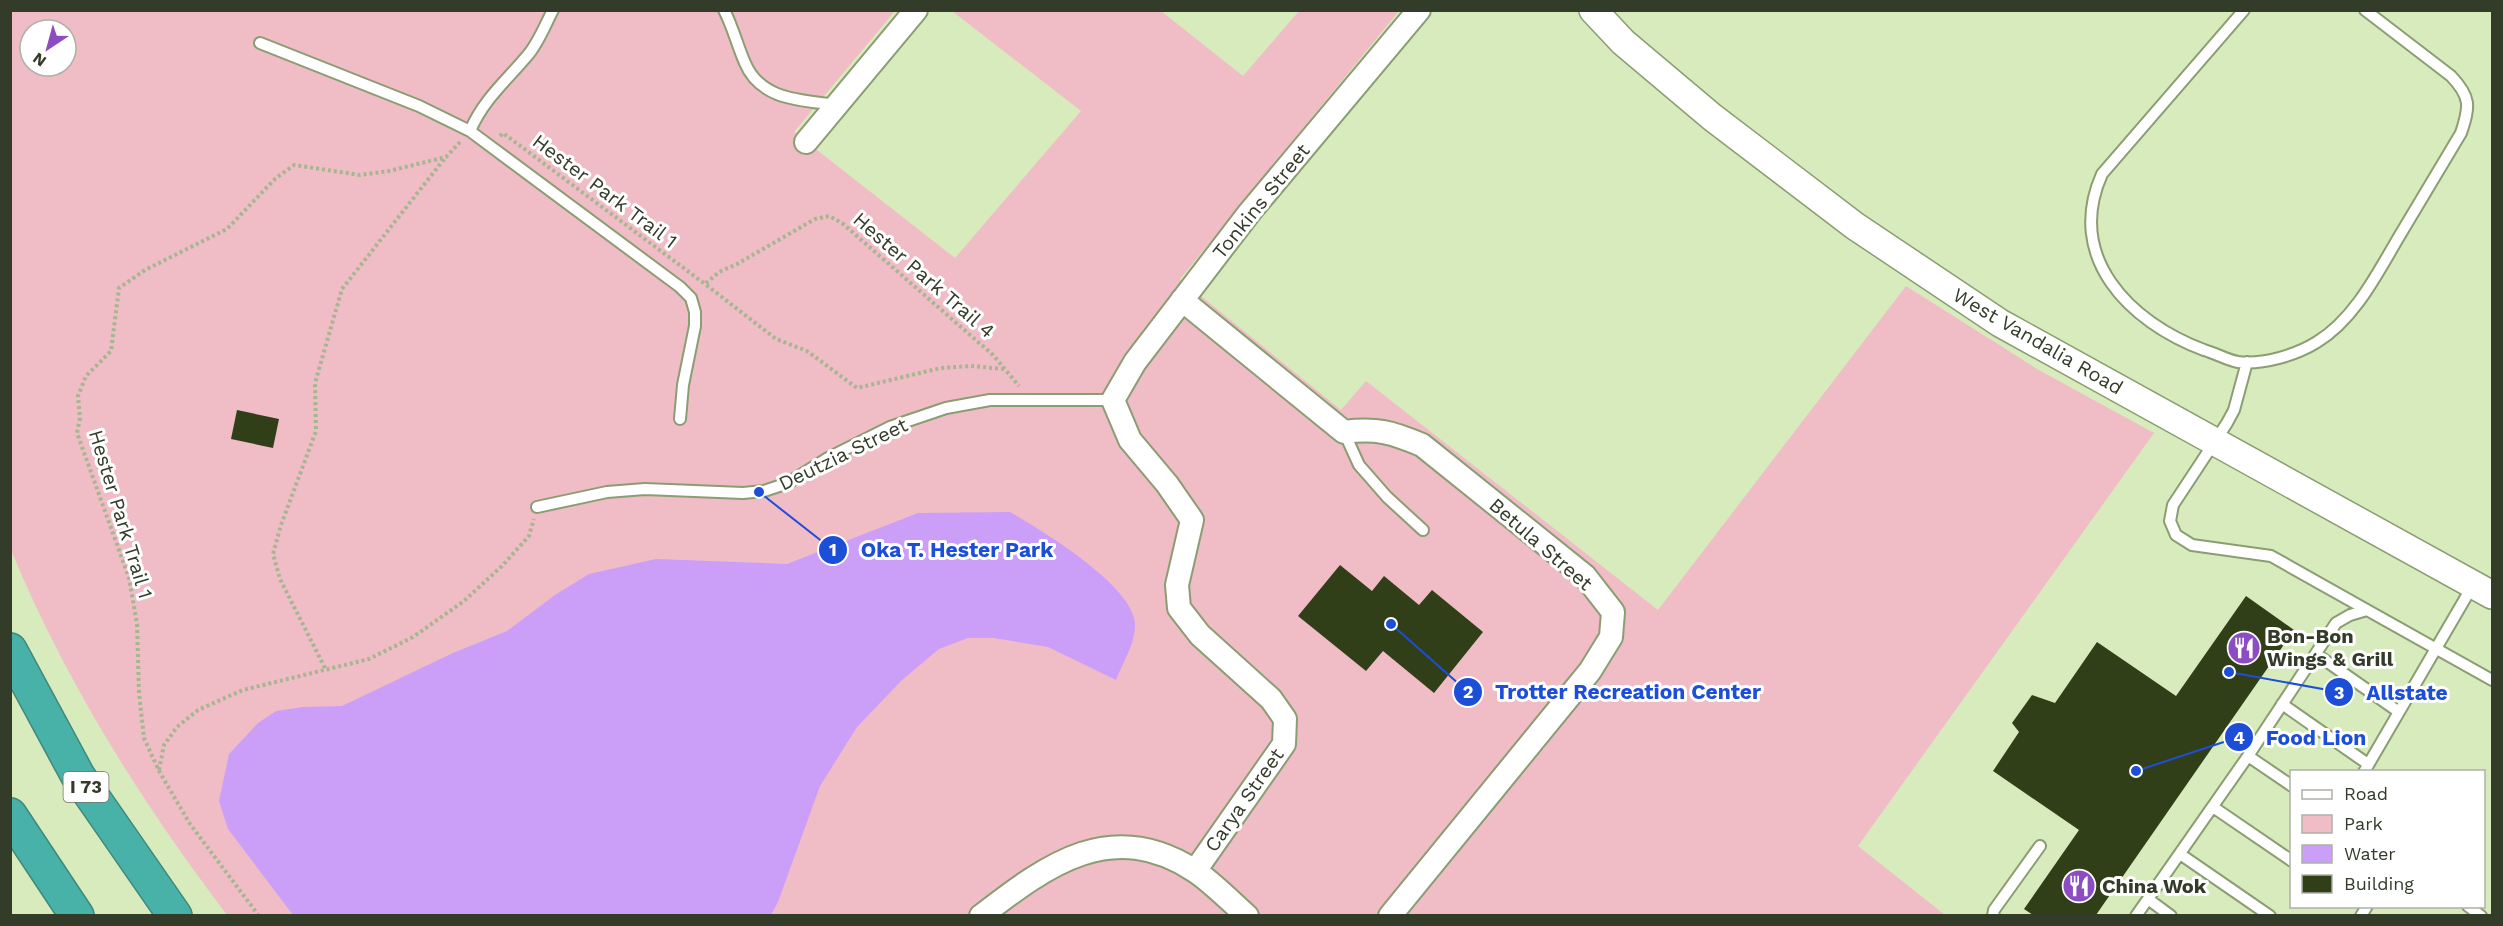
<svg xmlns="http://www.w3.org/2000/svg" width="2503" height="926" font-family="'Work Sans',sans-serif">
<style>
.green{fill:#f0bcc6;fill-rule:evenodd}
.water{fill:#cb9ff8}
.building{fill:#313f18}
.lines{fill:none;stroke-linecap:round;stroke-linejoin:round}
.service-casing{stroke:#8b9d72;stroke-width:14}
.minor-casing{stroke:#8b9d72;stroke-width:26}
.tertiary-casing{stroke:#8b9d72;stroke-width:30}
.motorway-casing{stroke:#41887c;stroke-width:36}
.path{stroke:#a6b690;stroke-width:4;stroke-dasharray:3 3;stroke-linecap:butt}
.service{stroke:#fff;stroke-width:10}
.minor{stroke:#fff;stroke-width:22}
.tertiary{stroke:#fff;stroke-width:27}
.motorway{stroke:#48b2a8;stroke-width:33}
.labels{text-anchor:middle;stroke-width:6;stroke-linejoin:round;paint-order:stroke}
.shield{fill:#fff;stroke:#707669;stroke-width:1.5}
.shield-label{font-size:18px;font-weight:bold;fill:#333b29}
.street-label{font-size:20px;fill:#333b29;stroke:#fff}
.poi-label{font-size:20px;font-weight:bold;fill:#333b29;stroke:#fff;text-anchor:start}
.leader{fill:none;stroke:#1d4ed8;stroke-width:2}
.callout-dot{fill:#1d4ed8;stroke:#fff;stroke-width:2}
.mark-label{font-size:18px;text-anchor:middle;font-weight:bold;fill:#fff}
.callout-label{font-size:21px;text-anchor:middle;font-weight:bold;fill:#1d4ed8;stroke:#fff;stroke-width:6;stroke-linejoin:round;paint-order:stroke}
</style>
<rect width="100%" height="100%" fill="#d8ebbd"/>
<path class="green" d="M10,11H895L794,132L955,258L1081,111L952,11H1161L1243,76L1299,11H1399L1180,279L1341,410L1366,381L1658,610L1906,286L2037,369L2154,433L1858,846L1945,915H227C142,803 65,681 11,550ZM30,30H66V66H30Z"/>
<path class="water" d="M1010,512C1042,530 1126,582 1134,618C1139,638 1123,662 1116,680L1048,647L994,638H968L939,649L902,680L857,727L820,786L778,902L771,915H293L228,829L219,801L229,754L258,723L276,711L303,707L342,706L453,653L507,631L555,595L589,574L656,559L787,564L918,513Z"/>
<path class="building" d="M237,410L279,419L273,448L231,439Z
M1340,565L1372,591L1384,576L1419,605L1432,590L1483,632L1434,693L1383,651L1366,671L1298,616Z
M2246,596L2294,630L2096,915H2033L2024,909L2079,830L1993,771L2019,732L2012,723L2032,695L2055,703L2097,642L2176,696Z"/>
<g class="lines">
<defs>
<path id="service" d="M724,10C733,27 737,45 745,63C761,101 802,100 837,105
M2244,10L2102,174C2065,257 2129,322 2204,350C2215,353 2227,360 2238,362C2263,365 2296,355 2317,342C2355,319 2378,272 2400,235C2420,201 2441,167 2461,133C2470,106 2471,97 2451,76L2365,10
M260,43L419,106L470,131L680,287L691,298L695,312V326L683,385L680,419
M470,131C483,100 506,81 527,56C538,44 545,25 553,10
M2247,362L2234,410L2227,423L2173,505L2170,521L2176,535L2192,545L2271,556L2367,610
M1344,432L1359,465L1387,497L1423,530
M537,507L607,492L645,489L743,493L764,491L788,483L828,458L890,427L946,408L990,400H1113
M2316,654L2399,712
M2282,704L2368,764
M2248,756L2292,786
M2364,772L2473,585
M2213,807L2292,861
M2180,854L2270,916
M2148,899L2171,916
M2468,906L2481,916
M1993,916L1994,910L2040,846
M2136,916L2248,756L2336,623L2350,615L2367,610L2492,680
M2361,916L2367,906"/>
<path id="minor" d="M806,142L916,10
M1182,300L1344,432C1377,428 1391,432 1422,445L1585,576L1613,612L1611,637L1590,671L1390,916
M1195,871L1284,744L1285,719L1271,699L1200,635L1179,608L1177,585L1192,520L1167,484L1130,440L1113,400L1135,362L1249,213L1419,10
M981,916C1048,864 1112,817 1195,871C1213,883 1230,901 1247,916"/>
<path id="tertiary" d="M1593,10L1623,42L1712,117L1855,226L2000,323L2492,595"/>
<path id="motorway" d="M10,650L78,776L175,916
M10,815L77,916"/>
</defs>
<use href="#service" class="service-casing"/>
<use href="#minor" class="minor-casing"/>
<use href="#tertiary" class="tertiary-casing"/>
<use href="#motorway" class="motorway-casing"/>
<path class="path" d="M500,136L503,133L705,284
M1004,369L971,366L941,368L857,388L807,351L776,339L705,284L719,272L737,264L815,219L829,216L842,223L993,355L1019,386
M325,668L280,579L273,554L281,525L316,431L315,383L342,289L445,158
M159,770L164,745L177,727L198,710L243,690L369,659L413,637L464,601L502,566L529,536L534,519
M259,916L190,824L159,771L144,738L139,693L137,624L129,578L77,433L80,418L78,396L86,376L111,351L119,288L145,270L227,229L275,179L294,165L360,175L389,171L446,157L460,142"/>
<use href="#service" class="service"/>
<use href="#minor" class="minor"/>
<use href="#tertiary" class="tertiary"/>
<use href="#motorway" class="motorway"/>
</g>
<defs>
<symbol id="restaurant-disc" viewBox="-11 -11 22 22"><circle r="9.5" fill="#8c4cc2" stroke="#fff"/><path d="M-5-6h1v4h1v-4h1v4h1v-4h1v5L-1.5 .5V6h-2V.5L-5-1ZM5-6V6H3V1.5H1.5Q1.5-4 5-6Z" fill="#fff"/></symbol>
</defs>
<g fill-rule="evenodd">
<use href="#restaurant-disc" x="2225" y="629" width="38" height="38"/>
<use href="#restaurant-disc" x="2060" y="867" width="38" height="38"/>
</g>
<g class="labels">
<rect class="shield" x="63.5" y="772" width="45" height="30" rx="4.5"/>
<g class="shield-label">
<text x="86" y="793">I 73</text>
</g>
<g class="street-label">
<text transform="translate(605 191) rotate(37)" y="7">Hester Park Trail 1</text>
<text transform="translate(1261 201) rotate(-51)" y="7">Tonkins Street</text>
<text transform="translate(924 275) rotate(41)" y="7">Hester Park Trail 4</text>
<text transform="translate(2038 341) rotate(30)" y="7">West Vandalia Road</text>
<text transform="translate(843 454) rotate(-26)" y="7">Deutzia Street</text>
<text transform="translate(121 514) rotate(73)" y="7">Hester Park Trail 1</text>
<text transform="translate(1541 544) rotate(41)" y="7">Betula Street</text>
<text transform="translate(1244 800) rotate(-55)" y="7">Carya Street</text>
</g>
<g class="poi-label">
<text x="2267" y="643">Bon-Bon<tspan x="2267" dy="23">Wings &amp; Grill</tspan></text>
<text x="2102" y="893">China Wok</text>
</g>
</g>
<path class="leader" d="M759 492L833 550M1391 624L1468 692M2229 672L2339 692M2136 771L2239 737"/>
<g class="callout-dot">
<circle cx="759" cy="492" r="6"/>
<circle cx="1391" cy="624" r="6"/>
<circle cx="2229" cy="672" r="6"/>
<circle cx="2136" cy="771" r="6"/>
<circle cx="833" cy="550" r="15"/>
<circle cx="1468" cy="692" r="15"/>
<circle cx="2339" cy="692" r="15"/>
<circle cx="2239" cy="737" r="15"/>
</g>
<g class="mark-label">
<text x="833" y="556">1</text>
<text x="1468" y="698">2</text>
<text x="2339" y="699">3</text>
<text x="2239" y="744">4</text>
</g>
<g class="callout-label">
<text x="957" y="557">Oka T. Hester Park</text>
<text x="1628" y="699">Trotter Recreation Center</text>
<text x="2407" y="700">Allstate</text>
<text x="2316" y="745">Food Lion</text>
</g>
<rect width="2503" height="926" fill="none" stroke="#333b29" stroke-width="24"/>
<rect x="2290" y="770" width="195" height="138" fill="#ffffff" stroke="#adb1a9" stroke-width="1.5"/>
<rect x="2302" y="790" width="30" height="9" fill="#ffffff" stroke="#adb1a9" stroke-width="1.5"/>
<text x="2344" y="800" font-size="18" fill="#333b29">Road</text>
<rect x="2302" y="815" width="30" height="18" fill="#f0bcc6" stroke="#adb1a9" stroke-width="1.5"/>
<text x="2344" y="830" font-size="18" fill="#333b29">Park</text>
<rect x="2302" y="845" width="30" height="18" fill="#cb9ff8" stroke="#adb1a9" stroke-width="1.5"/>
<text x="2344" y="860" font-size="18" fill="#333b29">Water</text>
<rect x="2302" y="875" width="30" height="18" fill="#313f18" stroke="#adb1a9" stroke-width="1.5"/>
<text x="2344" y="890" font-size="18" fill="#333b29">Building</text>
<g transform="translate(48 48) rotate(216)"><circle r="28" fill="#ffffff" stroke="#adb1a9" stroke-width="1.5"/>
<path d="M0-4.5L10 22L0 15L-10 22Z" fill="#8c4cc2"/>
<text y="-9" font-size="16" font-weight="bold" text-anchor="middle" fill="#333b29">N</text>
</g>
</svg>
